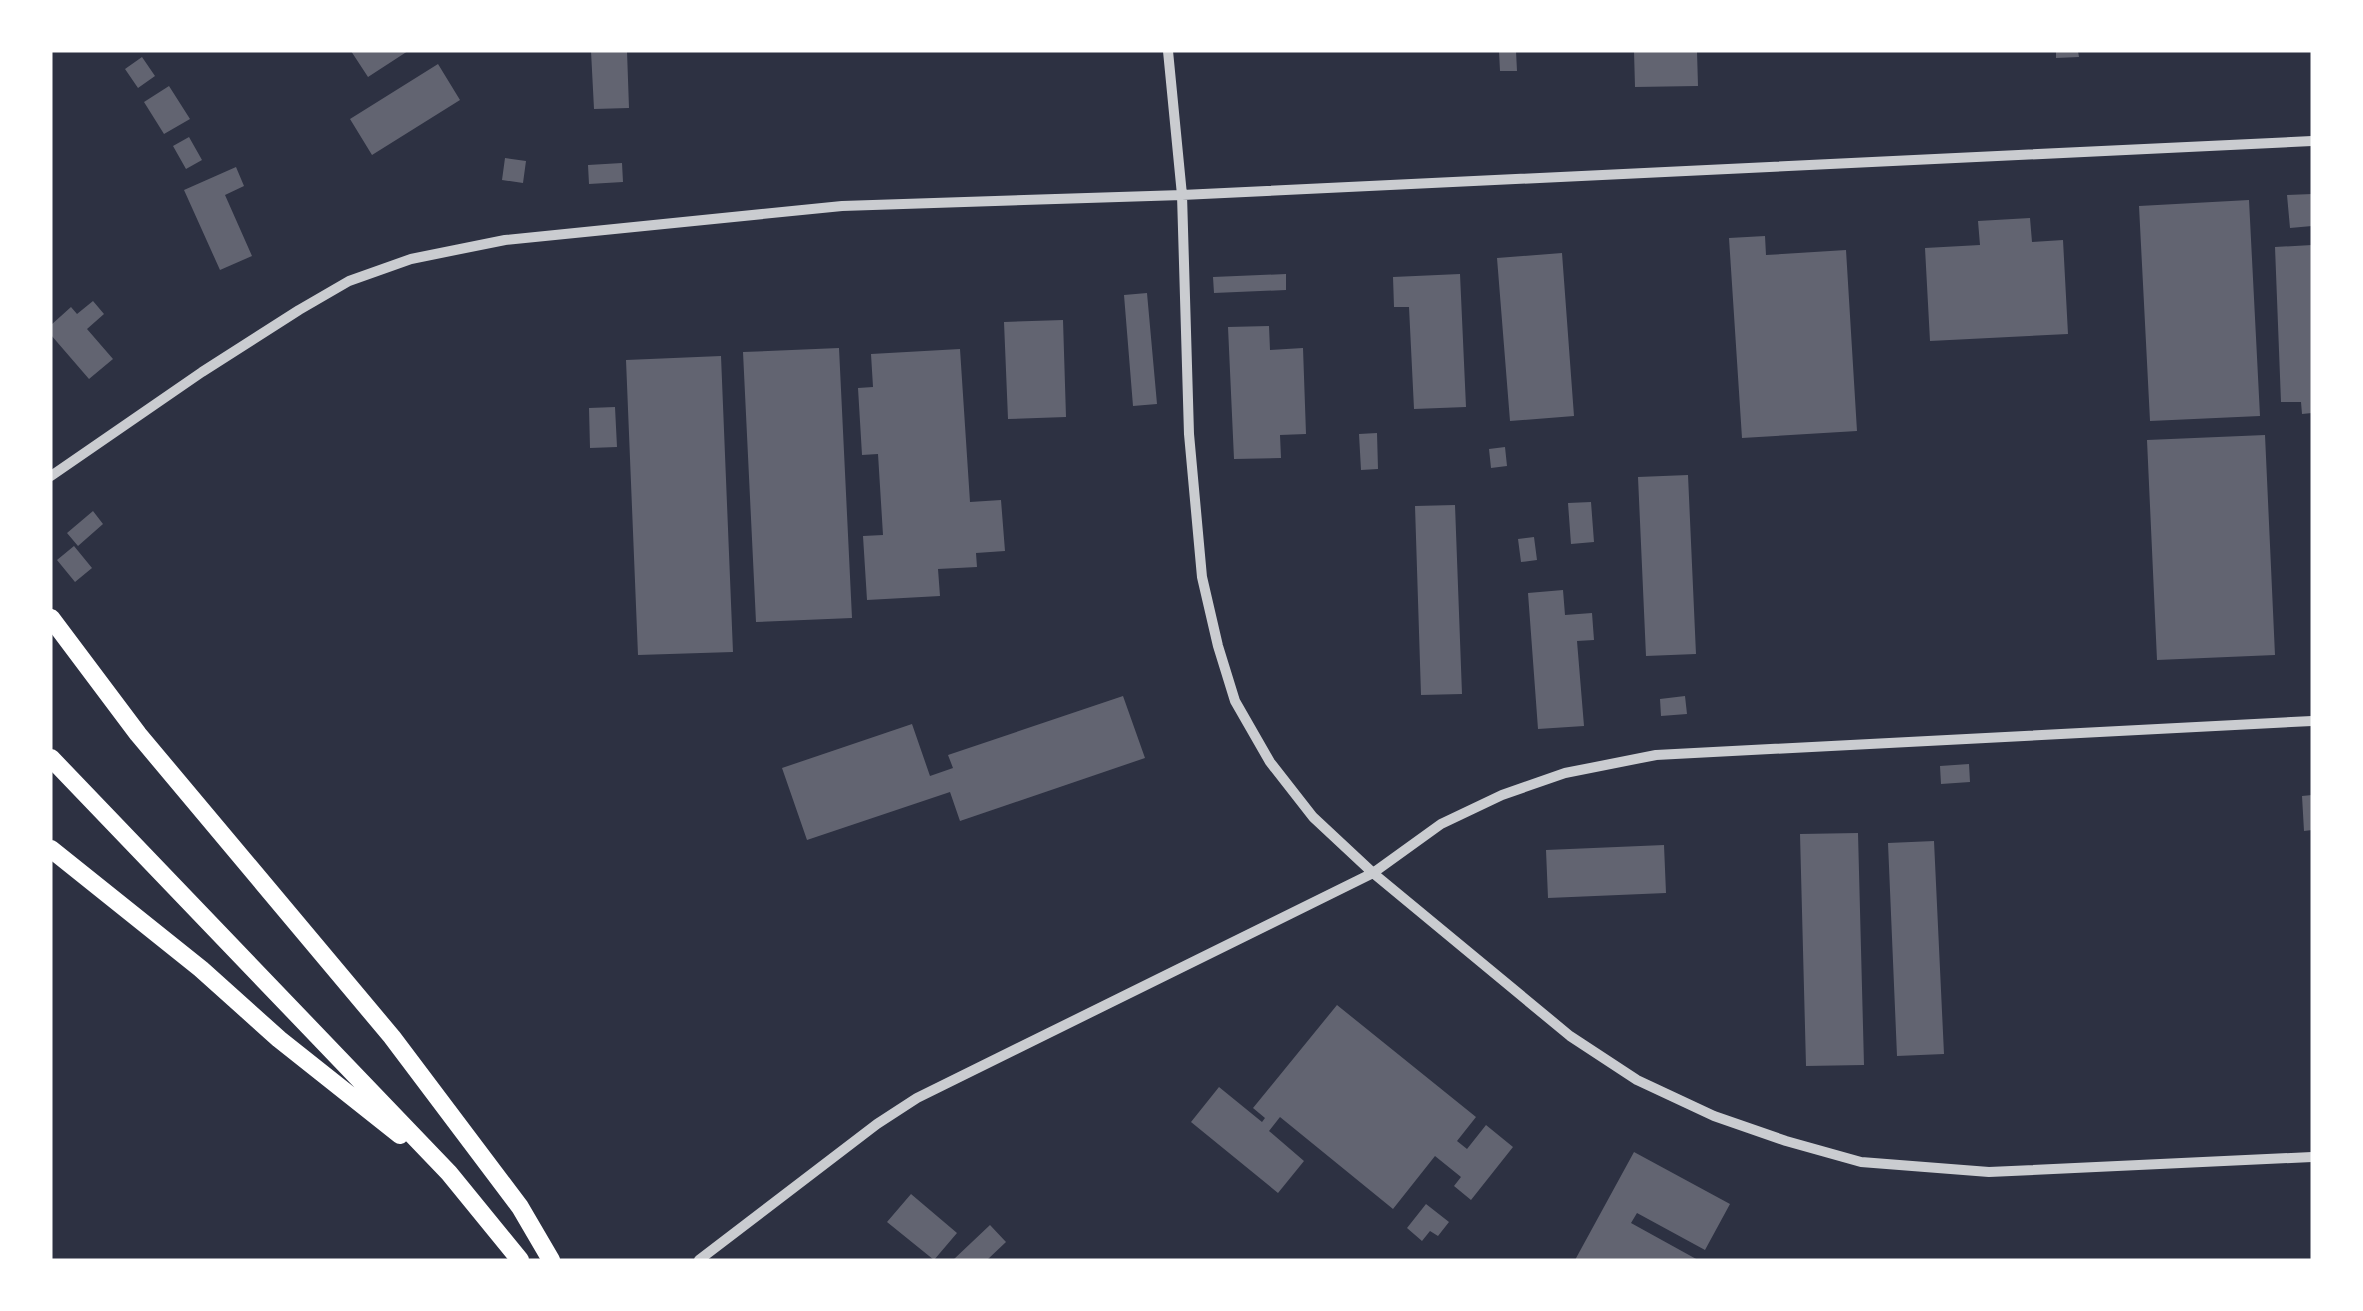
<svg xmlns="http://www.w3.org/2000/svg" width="2363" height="1311" font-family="'Sofia Sans Condensed',sans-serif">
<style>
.building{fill:#626471}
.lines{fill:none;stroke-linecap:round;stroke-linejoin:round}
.tertiary{stroke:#caccd0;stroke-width:10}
.motorway{stroke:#fff;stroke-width:18}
</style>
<rect width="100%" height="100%" fill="#2d3142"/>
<path class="building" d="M351,51H408L368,77Z
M591,51H627L629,108L594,109Z
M1499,51H1516L1517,71H1500Z
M1634,51H1697L1698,86L1635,87Z
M2056,51H2078L2079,57L2056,58Z
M142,57L155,76L138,88L125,69Z
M438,64L460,100L372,155L350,119Z
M169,86L190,119L164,134L144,102Z
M189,137L202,160L186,169L173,146Z
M505,158L526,161L523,183L502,180Z
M622,163L623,182L589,184L588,165Z
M236,167L244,186L225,195L252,256L220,270L184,190Z
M2312,194V226L2290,228L2287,195Z
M2249,200L2260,416L2150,421L2139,206Z
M2030,218L2032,242L2063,240L2068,334L1930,341L1925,248L1980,245L1978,221Z
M1765,236L1766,255L1846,250L1857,431L1742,438L1729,238Z
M2312,245V413L2302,414L2301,402H2281L2275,247Z
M1562,253L1574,416L1510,421L1497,258Z
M1286,274V290L1214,293L1213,277Z
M1460,274L1466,407L1414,409L1409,307H1394L1393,277Z
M1147,293L1157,404L1133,406L1124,295Z
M93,301L104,314L87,329L113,359L89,379L51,335V325L71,307L77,314Z
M1063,320L1066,417L1008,419L1004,322Z
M1269,326L1270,350L1303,348L1306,434L1280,435L1281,458L1234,459L1228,327Z
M839,348L852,618L756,622L743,352Z
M960,349L970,502L1001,500L1005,551L976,553L977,567L938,569L940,596L867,600L863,536L883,535L878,454L862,455L858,388L873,387L871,354Z
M721,356L733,652L638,655L626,360Z
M615,407L617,447L590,448L589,408Z
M1377,433L1378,469L1361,470L1359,434Z
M2265,435L2275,655L2157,660L2147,440Z
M1505,447L1507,466L1491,468L1489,449Z
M1688,475L1696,654L1646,656L1638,477Z
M1591,502L1594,542L1571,544L1568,503Z
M1455,505L1462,694L1421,695L1415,506Z
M93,511L103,524L78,546L67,533Z
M1534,537L1537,560L1521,562L1518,539Z
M74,546L92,568L75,582L57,560Z
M1563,590L1565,615L1592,613L1594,640L1577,641L1584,726L1538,729L1528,593Z
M1123,696L1145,758L960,821L950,792L807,840L782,768L912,724L930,776L953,768L948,755Z
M1685,696L1687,714L1661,716L1660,699Z
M1969,764L1970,782L1941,784L1940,766Z
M2312,795V830L2304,831L2302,796Z
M1858,833L1864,1065L1806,1066L1800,834Z
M1934,841L1944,1054L1897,1056L1888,843Z
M1664,845L1666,893L1548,898L1546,850Z
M1337,1005L1476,1117L1457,1141L1467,1149L1486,1125L1513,1147L1471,1200L1454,1186L1461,1177L1435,1156L1393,1209L1280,1117L1269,1131L1304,1161L1278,1193L1191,1122L1219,1087L1262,1122L1265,1118L1253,1108Z
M1634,1152L1730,1204L1705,1250L1637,1213L1631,1223L1698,1260H1575Z
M911,1194L957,1233L934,1260L887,1222Z
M1426,1204L1449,1222L1438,1236L1430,1231L1422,1241L1407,1228Z
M990,1225L1006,1242L987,1260H953Z"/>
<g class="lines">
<path class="tertiary" d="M1168,51L1182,195L1189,434L1202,577L1218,646L1235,701L1270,762L1313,817L1373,873L1570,1036L1637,1080L1714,1116L1786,1141L1861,1162L1989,1172L2312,1157
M51,476L202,372L299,310L349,281L411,259L505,240L842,206L1182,195L2312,141
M699,1260L877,1124L917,1098L1373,873L1441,824L1502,795L1565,773L1656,755L2312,721"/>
<path class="motorway" d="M51,618L138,734L392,1037L520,1207L551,1260
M51,758L449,1173L520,1260
M51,849L201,969L279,1039L400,1135"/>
</g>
<rect width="2363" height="1311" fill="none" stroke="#ffffff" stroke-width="105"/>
</svg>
